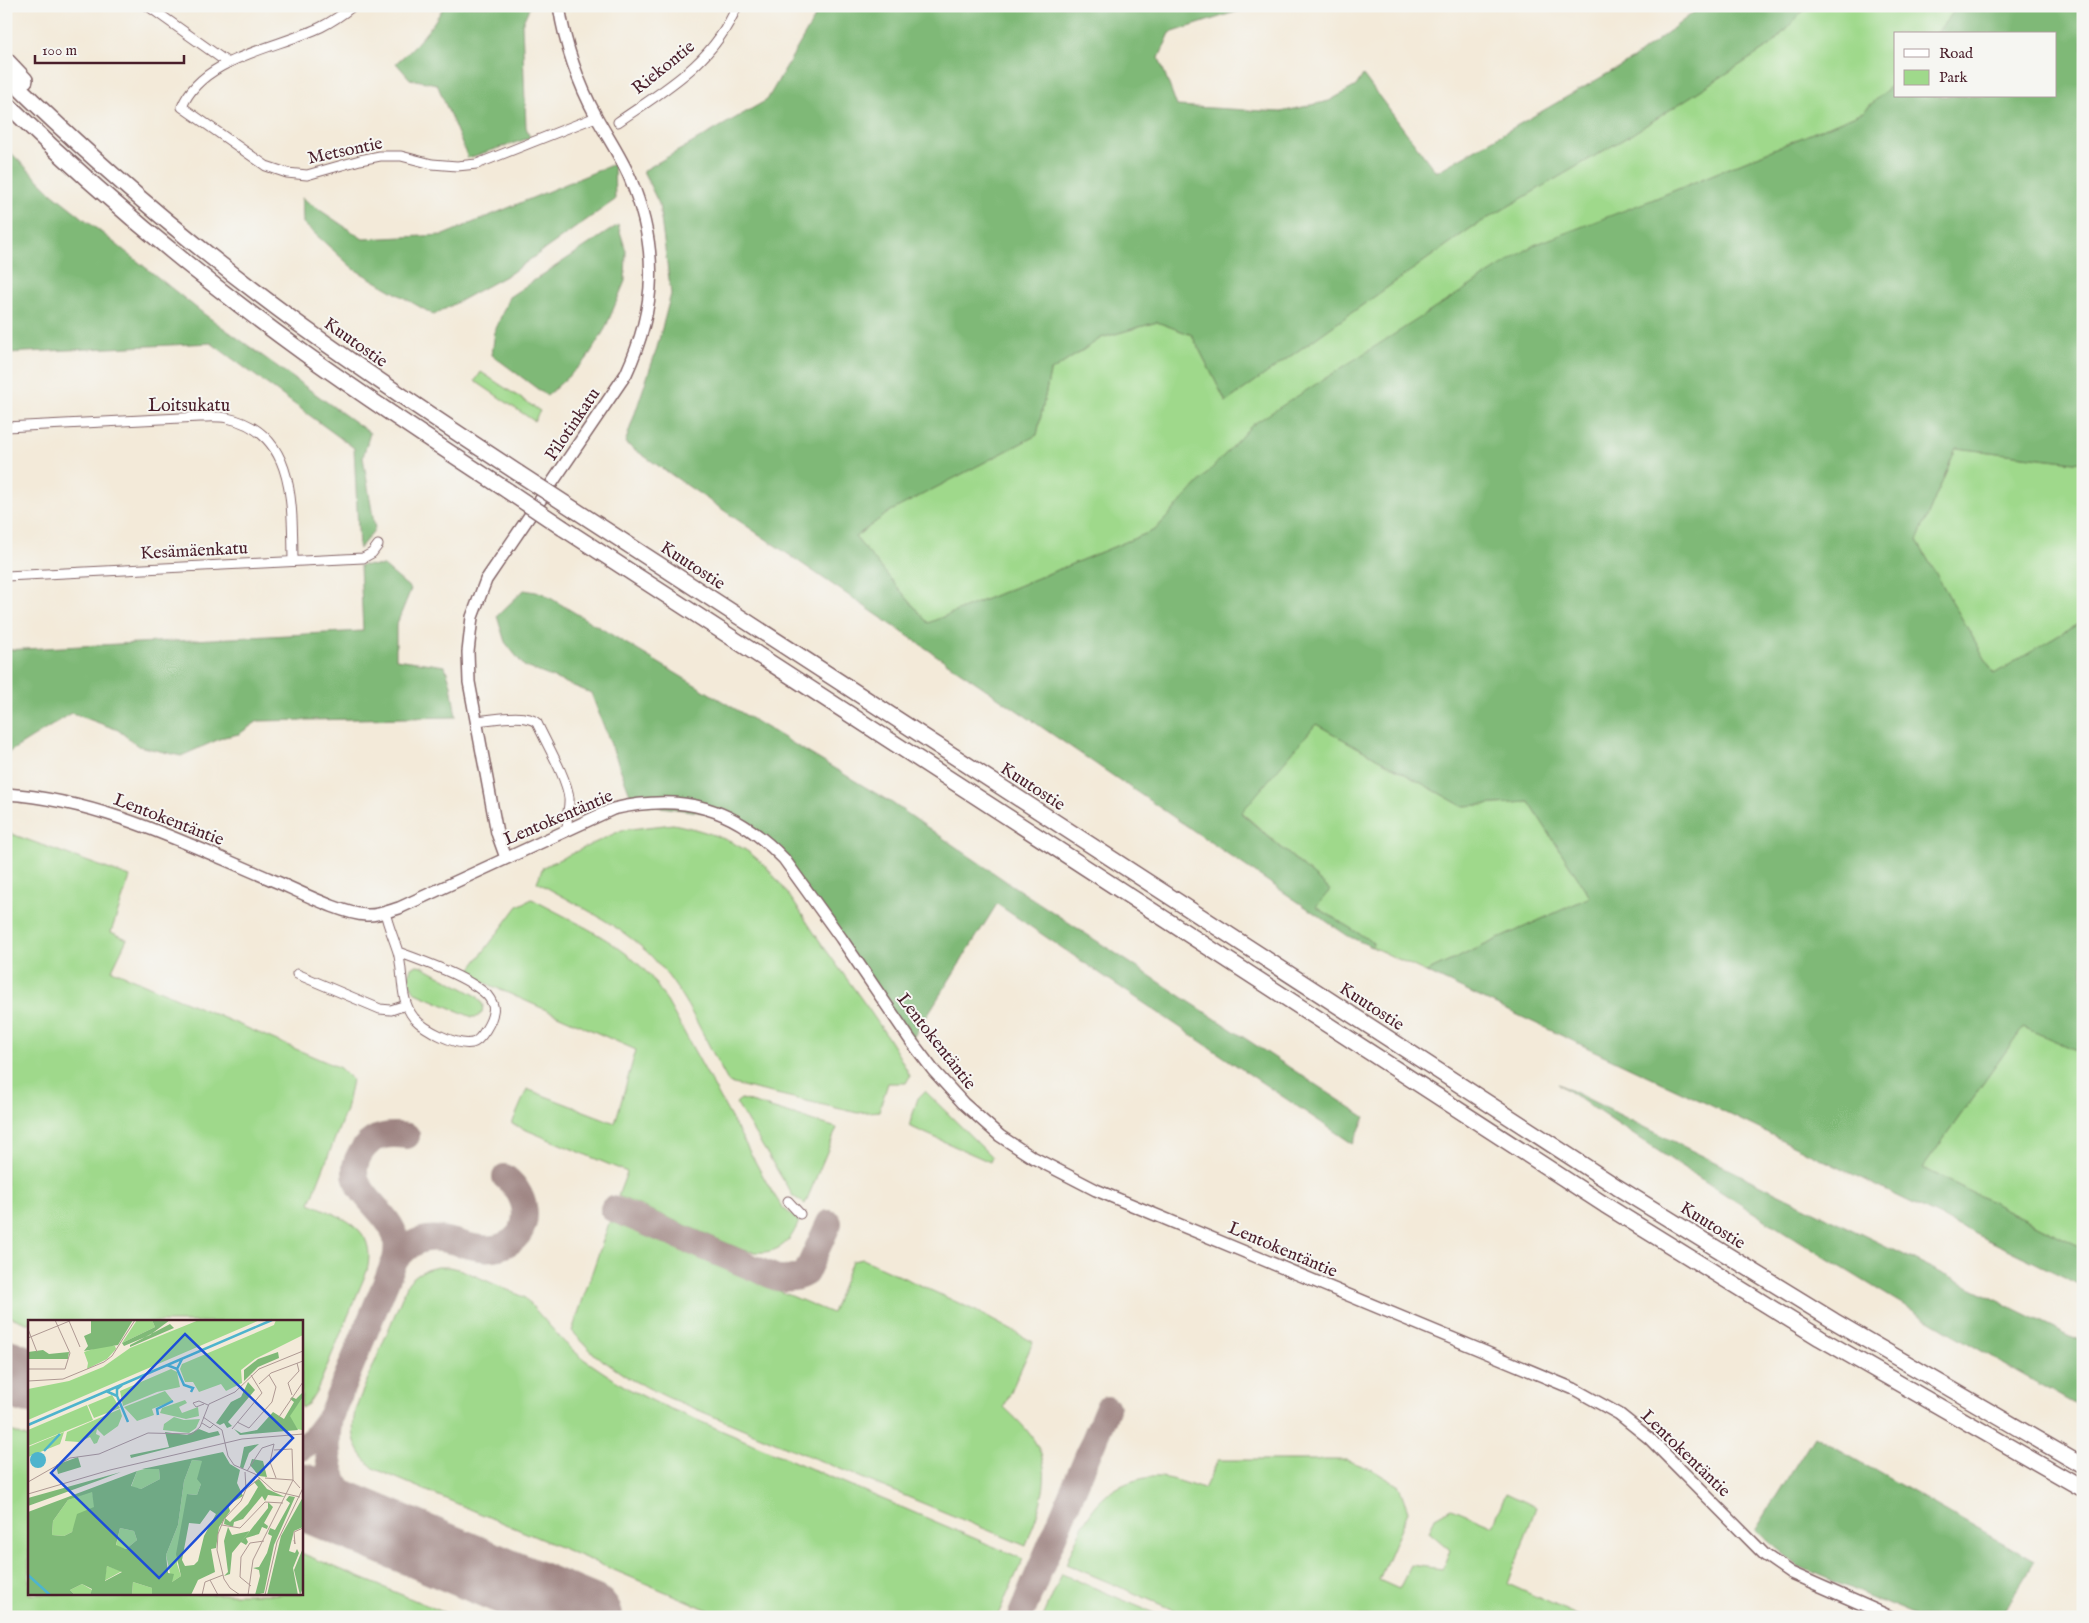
<svg xmlns="http://www.w3.org/2000/svg" width="2089" height="1623" font-family="'IM FELL English',serif">
<style>
.green{fill:#9fd98b;stroke:#747c5b}
.forest{fill:#7fb977;stroke:#646c51}
.lines{fill:none;stroke-linecap:round;stroke-linejoin:round}
.taxiway{stroke:#9e8482;stroke-width:26}
.runway{stroke:#9e8482;stroke-width:66}
.minor-casing{stroke:#856668;stroke-width:11}
.tertiary-casing{stroke:#856668;stroke-width:14}
.trunk-casing{stroke:#856668;stroke-width:18}
.minor{stroke:#fff;stroke-width:9}
.tertiary{stroke:#fff;stroke-width:11}
.trunk{stroke:#fff;stroke-width:15}
.trunk-bridge-casing{stroke:#856668;stroke-width:18;stroke-linecap:butt}
.trunk-bridge{stroke:#fff;stroke-width:15}
.labels{text-anchor:middle;stroke-width:4;stroke-linejoin:round;paint-order:stroke}
.street-label{font-size:18px;fill:#4a1f2b;stroke:#f6f6f2}
.inset-river{fill:none;stroke:#4eb4cd;stroke-width:2.5}
.inset-road{fill:none;stroke:#af9993;stroke-width:1}
.view{fill:#1d4ed8;fill-opacity:0.15;stroke:#1d4ed8;stroke-width:2.5}
.inset-edge{fill:none;stroke:#4a1f2b;stroke-width:2.5}
</style>
<rect width="100%" height="100%" fill="#f6f6f2"/>
<filter id="ink" filterUnits="userSpaceOnUse"><feTurbulence type="fractalNoise" baseFrequency=".02" numOctaves="2"/><feDisplacementMap in="SourceGraphic" scale="10" xChannelSelector="R" yChannelSelector="G"/><feConvolveMatrix kernelMatrix="1 2 1 2 8 2 1 2 1" color-interpolation-filters="sRGB"/></filter>
<filter id="wash" filterUnits="userSpaceOnUse"><feTurbulence type="fractalNoise" baseFrequency=".0096" numOctaves="4" result="noise"/><feDisplacementMap in="SourceGraphic" scale="20" xChannelSelector="R" yChannelSelector="G"/><feGaussianBlur stdDeviation="1.12" result="paint"/><feColorMatrix in="noise" values="0 0 0 0 0 0 0 0 0 0 0 0 0 0 0 0 0 1.4 0 .05"/><feComposite in="paint" operator="in"/></filter>
<g filter="url(#wash)">
<rect width="100%" height="100%" fill="#f3ead9"/>
<path class="green" d="M1808,6H1958L1936,34H1895V82L1863,112L1654,199L1252,425L1155,530L928,623L855,537L889,512L1037,435L1050,372L1101,338L1157,322L1192,335L1226,402L1471,228L1629,136L1771,45Z
M481,372L540,411L534,421L475,381Z
M1956,448L2083,463V621L1994,674L1917,541Z
M1316,724L1462,806L1529,802L1590,897L1426,972L1372,947L1374,943L1315,906L1330,890L1241,812Z
M673,824C698,829 722,836 744,849C776,869 800,913 821,943C852,987 886,1029 910,1076L906,1083H888L879,1111L858,1113L729,1083C704,1039 684,987 646,951C615,922 573,903 537,882L543,867L622,830Z
M6,832L130,877L111,932L127,939L112,970L340,1068L352,1080L346,1110L310,1203C341,1218 378,1226 367,1271L317,1390L308,1404L301,1408V1322H29V1324L6,1315Z
M532,899C572,921 620,941 651,977C657,985 662,994 668,1003L768,1185L782,1207L799,1221C789,1248 771,1257 743,1250L618,1196L627,1172L512,1124L527,1089L615,1123L636,1050L472,977L469,971L518,906Z
M417,965L422,966L477,996L483,1005L482,1013L477,1017H472L416,993C410,987 407,976 411,968Z
M2023,1027L2083,1053V1248L1923,1168Z
M925,1091L992,1157L990,1162L909,1126L918,1098Z
M741,1099L837,1128L805,1204L793,1196L736,1103Z
M610,1220L832,1313L852,1261L863,1259L976,1311L1033,1342L1004,1407C1015,1418 1027,1428 1035,1442C1056,1475 1037,1513 1026,1546L669,1398L630,1379L595,1355L572,1331Z
M437,1267H449L462,1270L524,1297L564,1342L582,1358L627,1388L657,1403L1023,1559L997,1617H725L375,1469C353,1451 350,1433 356,1407L408,1283C416,1273 424,1270 437,1267Z
M6,1429L29,1438V1594H301V1553L455,1617H6Z
M1218,1460H1346L1371,1469L1399,1486L1408,1511L1379,1580L1399,1589L1411,1565L1442,1569L1450,1550L1429,1532L1435,1517L1451,1508L1493,1526L1506,1493L1536,1507L1508,1584L1581,1617H1190L1066,1564C1081,1528 1092,1494 1133,1481C1141,1479 1150,1476 1159,1477C1175,1478 1189,1485 1204,1489Z
M1062,1574L1163,1617H1043Z"/>
<path class="forest" d="M444,6H530L522,24L526,127L530,138L468,158L437,84L410,79L396,63C415,47 432,28 444,6Z
M817,6H1254L1170,33L1159,58L1177,106L1281,112L1329,101L1356,86L1363,75L1436,172L1633,59L1702,6H1808L1771,45L1629,136L1471,228L1226,402L1192,335L1157,322L1101,338L1050,372L1037,435L889,512L855,537L928,623L1155,530L1252,425L1534,245L1654,199L1863,112L1895,82V96H2055V34H1936L1958,6H2083V463L1956,448L1917,541L1994,674L2083,621V1053L2023,1027L1923,1168L2083,1248V1286L1712,1106L1426,972L1590,897L1529,802L1462,806L1316,724L1241,813L1330,890L1316,907L1374,943L1372,947L1348,936L625,443L656,351L671,294L659,204L643,171L767,100L814,19Z
M6,148L53,194L204,314L370,433L363,457L375,529L359,549L354,448L211,343L6,353Z
M614,164L615,200L511,273L434,315L354,269L303,223L302,198L363,239L443,235Z
M618,225L626,251L625,281L605,329L586,360L547,396L492,355L495,331L509,297Z
M360,565L384,566L411,589L396,626V659L445,666L451,685L456,717L258,721L239,734L224,737L181,756L138,746L118,730L72,713L6,754V650L363,631Z
M524,590L542,593L892,803L1010,884L1365,1117L1353,1144L997,904L911,1041L784,859L723,815L637,804L630,794L591,693L524,666L505,642L497,616Z
M1558,1084L1773,1191L2083,1342V1409C1903,1308 1728,1200 1558,1084Z
M1814,1436L2034,1561L2000,1617H1917L1798,1566L1755,1530Z"/>
<g class="lines">
<path class="taxiway" d="M613,1209L777,1278C788,1279 796,1279 806,1273L829,1223
M395,1260C403,1252 411,1242 422,1240C448,1233 473,1254 499,1247C535,1236 530,1196 505,1177
M330,1417L395,1260C397,1250 398,1240 393,1230C380,1203 336,1183 364,1148C375,1134 391,1134 407,1136
M301,1448L314,1438L330,1417C321,1467 336,1500 378,1528
M1020,1617L1107,1409"/>
<path class="runway" d="M6,1372L29,1381
M301,1496L590,1617"/>
</g>
</g>
<g filter="url(#ink)">
<g class="lines">
<defs>
<path id="minor" d="M148,6L228,63
M353,6C343,14 333,21 321,27C278,48 202,57 182,107L266,166L287,173L307,175L360,160L380,156H401L432,164L457,166L477,164L596,117
M618,122C667,88 713,63 737,6
M6,427L200,417C208,417 218,416 227,418C296,432 292,505 293,561
M6,576L363,558L372,553L378,545
M476,721C492,720 525,712 537,723C546,743 567,778 569,798C570,810 565,815 568,829
M385,912C388,926 394,939 398,952C404,973 399,1000 414,1018C425,1030 456,1046 472,1043C481,1041 492,1021 493,1012C495,1006 491,1000 487,995C468,977 423,961 398,952
M297,974L380,1009L391,1010L406,1005
M788,1201L800,1214"/>
<path id="tertiary" d="M6,794C100,800 185,843 270,879C295,889 341,914 366,915C377,916 389,911 399,908L613,809C682,793 734,807 784,859L841,938L911,1041L933,1070L963,1103L1000,1136L1032,1157L1096,1190L1574,1389L1619,1414L1649,1438L1765,1555L1791,1573L1891,1617
M506,858L497,833L469,682L468,652L472,617L486,580L626,374C657,307 659,247 630,178C621,157 608,138 597,118C578,83 565,45 559,6"/>
<path id="trunk" d="M6,60L25,80
M6,75C96,164 194,247 296,322C369,375 443,424 518,473
M6,103C99,194 199,277 304,353C371,401 439,446 508,491
M575,510L1617,1187L1834,1321L2083,1466
M563,528L1605,1205L1820,1338L2083,1489"/>
</defs>
<use href="#minor" class="minor-casing"/>
<use href="#tertiary" class="tertiary-casing"/>
<use href="#trunk" class="trunk-casing"/>
<use href="#minor" class="minor"/>
<use href="#tertiary" class="tertiary"/>
<use href="#trunk" class="trunk"/>
<defs>
<path id="trunk-bridge" d="M518,473L575,510
M508,491L563,528"/>
</defs>
<use href="#trunk-bridge" class="trunk-bridge-casing"/>
<use href="#trunk-bridge" class="trunk-bridge"/>
</g>
</g>
<g class="labels">
<g class="street-label">
<text transform="translate(663 67) rotate(-39)" y="6">Riekontie</text>
<text transform="translate(345 150) rotate(-12)" y="6">Metsontie</text>
<text transform="translate(356 342) rotate(35)" y="6">Kuutostie</text>
<text x="189" y="411">Loitsukatu</text>
<text transform="translate(572 424) rotate(-56)" y="6">Pilotinkatu</text>
<text transform="translate(194 550) rotate(-3)" y="6">Kesämäenkatu</text>
<text transform="translate(693 565) rotate(33)" y="6">Kuutostie</text>
<text transform="translate(1033 786) rotate(33)" y="6">Kuutostie</text>
<text transform="translate(558 817) rotate(-23)" y="6">Lentokentäntie</text>
<text transform="translate(169 819) rotate(21)" y="6">Lentokentäntie</text>
<text transform="translate(1372 1006) rotate(33)" y="6">Kuutostie</text>
<text transform="translate(937 1041) rotate(52)" y="6">Lentokentäntie</text>
<text transform="translate(1713 1225) rotate(32)" y="6">Kuutostie</text>
<text transform="translate(1283 1249) rotate(23)" y="6">Lentokentäntie</text>
<text transform="translate(1686 1453) rotate(44)" y="6">Lentokentäntie</text>
</g>
</g>
<g transform="translate(28 1320)">
<rect width="275" height="275" fill="#f3ead9"/>
<path d="M109,0H124L127,7L94,23ZM171,0H232L0,100V69L41,61L75,47L102,28ZM248,0H275V15L227,39L213,50L214,63L198,71L193,64L171,72L165,62H157L152,49L154,44L246,5ZM77,25L87,26L88,29L79,39L59,49L60,43L56,32ZM143,49L149,52L152,67L129,72L95,86L92,71ZM137,71L145,81L124,89L126,95L109,101L96,87ZM84,75L92,88L66,98L60,85ZM275,77V109L274,110L269,109L261,96ZM157,80L159,83L151,87L154,93L170,87L171,96L158,99L132,93L134,88ZM59,85L65,100L0,126V110ZM92,89L94,96L90,106L76,116L69,109L68,114L72,116L69,123L66,124L62,117L51,122L37,121L39,112ZM146,97L156,100L172,99L168,108L161,113L135,110L136,104ZM36,112L32,124L0,137V127ZM164,140L174,141L173,164L169,175L160,174L149,244L153,256L144,262L138,235L150,205L156,161ZM120,148L131,149L132,159L113,169L103,167L109,151ZM64,171L67,187L49,200L44,212L36,216L24,215L25,201L40,180ZM92,208L106,211L109,220L98,229L88,226ZM79,246L94,251L76,261ZM105,262L124,268V275H104ZM54,264L64,270L62,275H47L42,270Z" fill="#9fd98b"/>
<path d="M63,0H105L90,25L56,31L60,26L56,16L63,13ZM124,0H142L122,15L96,26L94,23L127,7ZM142,4L146,8L102,27V25ZM15,30L21,34L41,32L40,39H0V32ZM250,32L251,38L230,47L216,61V50L230,39ZM220,62L227,70L200,102L204,106L199,108L196,103L192,105L188,103L203,82L213,77ZM275,72V77L262,96L270,110L212,115L206,109L213,113L229,110L245,92L256,99L266,82L262,79L264,77L268,79ZM171,109L181,113L190,111L192,115L103,138L102,135L141,127L137,112L159,115ZM231,124L221,133L215,149L212,147L216,127ZM195,132L202,144L212,150L209,163L215,176L200,185L202,191L191,207L188,228L183,229L187,252L170,260L163,275H124V268L105,262L104,275H62L64,269L54,264L42,270L47,275H0V192L109,151L103,166L113,169L132,159L131,149H114ZM164,140L174,141L169,159L173,164L169,175L159,174L148,234L153,256L144,262L146,254L140,253L138,235L150,205L156,161ZM64,172L66,187L49,194L44,212L36,216L24,215L25,201L40,180ZM182,190L188,194L176,216L170,241L166,245L157,246L154,240L161,203L172,204ZM92,208L106,211L109,220L98,229L88,225ZM79,246L94,252L77,261ZM50,137L53,147L30,154L28,145ZM224,139L235,141L239,157L231,156L222,145ZM93,152L72,160L0,186V178ZM231,159L239,169L257,177L240,175L237,181L234,176L215,199L206,202L205,207L196,204L197,198L202,202L220,184L230,167L226,162ZM261,176L267,177L246,225L236,273L227,275L232,256L231,250L225,248L231,247L239,233L244,216L240,214L242,208L247,210L262,183L258,180ZM275,177V207L266,211L261,231L267,233L269,229L271,233L265,248L270,275H239L253,216ZM240,182L245,187L236,203L240,206L239,209L234,207L231,214L218,218L220,222L218,225L213,222L240,188ZM200,207L204,215L222,211L204,233L202,254L196,256L200,252L196,221ZM275,228V268L272,275L266,250Z" fill="#7fb977" fill-rule="evenodd"/>
<path d="M2 140a8 8 0 1 1 16 0a8 8 0 1 1-16 0Z" fill="#4eb4cd"/>
<path class="inset-river" d="M139,45L149,49L154,39M149,49L156,65L165,68L163,72M78,71L89,76V69L94,65M89,76L100,102M130,95L129,89L145,81M0,105L244,0M16,131L32,114M0,255L22,275"/>
<path class="inset-road" d="M41,1L52,27M0,9L9,32M0,18L44,0M0,49H37L42,33L27,0M0,61L35,59L76,42L84,36L107,0M231,64L243,53L275,41M264,75L260,63L271,51L269,43M176,84L168,87L165,83L171,81L180,85M175,97L194,110L200,136L206,145L227,154L246,171L272,177M251,97L275,62M209,102L221,108L244,82L248,67L241,55M174,103L182,108L186,104M204,109L234,73L223,55M246,130L264,129L265,160L272,168M219,151L234,128L246,124L242,142L248,158M217,152L218,169M0,162L42,138L71,134L120,113L164,114L172,107L181,84L207,72L231,49L275,31M0,174L82,150L214,119L275,114M194,205L212,208L237,182L255,183M266,220L267,224L266,212L275,208M182,260L190,275M223,266L212,257L213,237L222,223L236,221M174,275L177,262L195,255M212,275L202,268L196,259L189,230L190,214L196,199L213,181L218,169L232,158M220,275L225,240L265,160L237,158M237,275L249,222L275,168"/>
<path class="view" d="M157,14L265,118L131,258L23,153Z"/>
<rect width="275" height="275" class="inset-edge"/>
</g>
<rect width="2089" height="1623" fill="none" stroke="#f6f6f2" stroke-width="25"/>
<rect x="1894" y="32" width="162" height="65" fill="#f6f6f2" stroke="#b1a0a2"/>
<rect x="1904" y="49" width="25" height="8" fill="#ffffff" stroke="#b1a0a2"/>
<text x="1939" y="58" font-size="15" fill="#4a1f2b">Road</text>
<rect x="1904" y="70" width="25" height="15" fill="#9fd98b" stroke="#b1a0a2"/>
<text x="1939" y="82" font-size="15" fill="#4a1f2b">Park</text>
<path d="M35 55v8h149v-8" fill="none" stroke="#4a1f2b" stroke-width="2.5"/>
<text x="42" y="55" font-size="15" fill="#4a1f2b" stroke="#f6f6f2" stroke-width="4" paint-order="stroke">100 m</text>
</svg>
